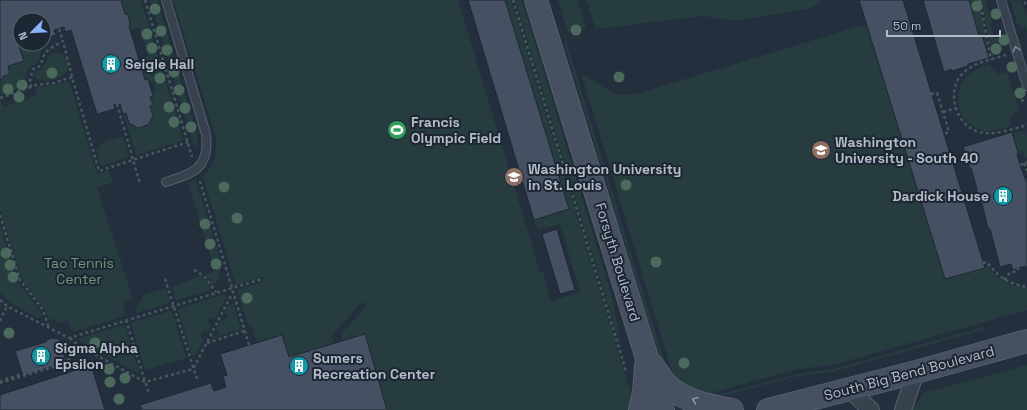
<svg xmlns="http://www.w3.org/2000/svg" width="1027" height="410" font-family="'Space Grotesk',sans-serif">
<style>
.green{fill:#263c3f}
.building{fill:#455162;stroke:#1f2835}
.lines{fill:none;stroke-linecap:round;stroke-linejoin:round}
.service-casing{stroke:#565f6c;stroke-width:10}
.minor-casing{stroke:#565f6c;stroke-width:18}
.secondary-casing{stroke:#565f6c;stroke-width:24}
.path{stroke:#44595c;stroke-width:2.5;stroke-dasharray:3 3;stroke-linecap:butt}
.service{stroke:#38414e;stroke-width:8}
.minor{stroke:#38414e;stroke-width:16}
.secondary{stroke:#465061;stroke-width:22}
.tree{fill:#4b6a5d}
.oneway{stroke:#7c8592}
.oneway2{stroke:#8e96a5}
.labels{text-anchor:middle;stroke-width:4;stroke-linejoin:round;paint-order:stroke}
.poi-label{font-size:14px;font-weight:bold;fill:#b4bcc9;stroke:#1d2633;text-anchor:start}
.street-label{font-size:14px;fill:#b4bcc9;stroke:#1d2633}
.park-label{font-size:14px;fill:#6b9a76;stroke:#1d2633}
</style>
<rect width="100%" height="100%" fill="#242f3e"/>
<path class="green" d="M121,0H141L183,139L181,141L136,155L124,114L153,104L150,97L153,96L152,92L156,91L154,82L149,83L148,79L145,80L139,59L148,56L139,27L130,30L128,16L125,14Z
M150,0H157L192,118L198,140L195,149Z
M173,0H458L540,272H543L551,301L580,292L560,224L538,230L534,220L569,209L505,0H511L630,390L631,398L630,410H387L365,334L343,341L341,334L365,308L368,306L362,302L332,335L334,343L289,357L282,335L257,342L252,326L249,327L237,290L263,281L261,277L236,285L203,177C213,167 218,152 216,138Z
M515,0H522L611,293L623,355Z
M558,0H577L586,27L568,32Z
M586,0H822L815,6L807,9L736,21L703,16L596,29Z
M969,0H979L989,58L982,35L979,36Z
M982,0H985L992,22L990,23L994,38L997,37L1000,49L998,54L992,56Z
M1010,0L1022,1L1027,16V33L1025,28L1017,23Z
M867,24L945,279L984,268V266L987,265C996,279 1010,287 1027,288V310L836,364L794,370L711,393L701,392L687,386L677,378L671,368L581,73L616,95L636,94Z
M49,37L48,44L41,51L38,63C35,64 32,65 29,67C26,70 27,75 25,79L26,83L25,86L0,95L1,79L3,78V76L10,74L8,66L24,61L19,46L26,44H44V39Z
M566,41L665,364L669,376L660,358L564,44Z
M55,53L62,54C80,74 54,83 37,80L34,76C36,71 40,71 43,67C49,60 45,56 55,53Z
M990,64L993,70L998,74L1007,72L1019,111C1011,114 1007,118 1010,126C1002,128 994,132 985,131C961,127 949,96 966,77C972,70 981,67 990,64Z
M66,82H69L70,84L97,174L109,170L113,182L97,188L133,299L123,302L125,312L122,317L75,331L71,329L67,320L57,324L55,319L50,321L45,309L22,280L0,209V101L4,107L18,102L17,95L21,94L24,100L37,95L36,90L37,87L53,85Z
M1022,131L1026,134L1027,137V158H1025L1023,152L1018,153L1012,133Z
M123,136L129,157L101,166L96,150L103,142Z
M196,180L222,266L219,278L215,284H212L206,275L215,271L188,182Z
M0,224L16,279L20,285L43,314L42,317L38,318L11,303L0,293Z
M201,276L210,288V291L176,300L171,287Z
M166,288L170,300L168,303L136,313L135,308H137C137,303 143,301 143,295Z
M224,294L226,297L215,319L210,317L207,323L211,325L207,333L203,331L200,337L204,339L196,355L192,356L178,309Z
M229,304H233L241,329L210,339L212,335L216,337L219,331L216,329L221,319L224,321L228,315L224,313Z
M170,311H172L186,358L145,370L131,323Z
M123,325L125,326L139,372L137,373L80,341L78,339Z
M983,327V330L832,372L793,377L730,394L713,396L794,375L838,368Z
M1027,365V410H912L924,393Z"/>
<path class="building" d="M0,0H121L125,14L128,15L130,24L129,26L145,80L148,79L153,96L150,97L153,105L150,106L153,116L148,125L138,128L129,123L126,113L123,114L120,104L114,105L115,109L97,114L71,30L65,32L64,27L54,30L56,35L44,39V20H20V44H26L19,46L24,61L8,66L10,74L3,76V78L0,80Z
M468,0H505L569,209L534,220Z
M859,0H903L985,268L945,279Z
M923,0H969L979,36L982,35L989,58L968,64V66L952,71L951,69L944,72Z
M1012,132L1018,153L1017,154L1020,165L1027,183V267H1025V266L1013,270L1011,264L1000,267L990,229H988L982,203H980L976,189H977L971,168H970L963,147Z
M557,229L575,290L560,294L542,234Z
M365,334L387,410H142L140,405L211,383L214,391L226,387L223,376L227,375L220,354L282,335L289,357Z
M52,338L59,339L60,341L66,362L23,376L15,351L46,342L47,340Z
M91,365L105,410H0V395Z"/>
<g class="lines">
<defs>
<path id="service" d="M1001,0L1027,86
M166,182C194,173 210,168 206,134L166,0"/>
<path id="minor" d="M849,389L871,410
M903,410L916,372"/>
<path id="secondary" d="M536,0L663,410
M653,366C658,373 663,381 668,386C686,402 711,406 732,410
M640,410L644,392L646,366
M768,410L916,372L1027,341"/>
</defs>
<use href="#service" class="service-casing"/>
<use href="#minor" class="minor-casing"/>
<use href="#secondary" class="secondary-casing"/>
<path class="path" d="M145,0L192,157
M513,0L626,371
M980,0L991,60
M1024,3H1026
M59,29L63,41
M1006,55C992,59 972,63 962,74C944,94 958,131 985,133C998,134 1014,129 1027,125
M72,77L54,83L36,85L31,87L30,79L33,69C43,68 41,59 46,52C50,48 58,44 63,41L72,77L99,171L188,142
M931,94L937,93L949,132L944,134
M0,98L31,87
M1021,101L1024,100
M117,104L140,184
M943,112L956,108
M1024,163L1027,171
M1020,165L1027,162
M200,181L249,345
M0,215L20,280L43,310L49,328
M983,263L987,262C998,277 1009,284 1027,287
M194,270L204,276L216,292
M165,279L198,382
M1004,280L1009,274L1018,270V268
M0,300L7,306L69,338L262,279
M126,320L149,394
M0,321L7,306
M70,338L78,345L145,382L193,369L233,292
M207,343L244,331
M0,382L3,380L21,374V373
M0,383L66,363L78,345"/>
<use href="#service" class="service"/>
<use href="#minor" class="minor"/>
<use href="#secondary" class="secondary"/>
</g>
<g class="tree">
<circle cx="977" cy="6" r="5.5"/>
<circle cx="155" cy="9" r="5.5"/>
<circle cx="996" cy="14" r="5.5"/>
<circle cx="576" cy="30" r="5.5"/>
<circle cx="161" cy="31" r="5.5"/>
<circle cx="147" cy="34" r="5.5"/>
<circle cx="1004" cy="40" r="5.5"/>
<circle cx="152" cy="48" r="5.5"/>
<circle cx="996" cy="49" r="5.5"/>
<circle cx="167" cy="50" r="5.5"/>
<circle cx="156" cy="64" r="5.5"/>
<circle cx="1012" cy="67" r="5.5"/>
<circle cx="174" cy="72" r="5.5"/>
<circle cx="52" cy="73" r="5.5"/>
<circle cx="619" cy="77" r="5.5"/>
<circle cx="160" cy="78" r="5.5"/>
<circle cx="22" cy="85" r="5.5"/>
<circle cx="8" cy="89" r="5.5"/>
<circle cx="179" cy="90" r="5.5"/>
<circle cx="1020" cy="93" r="5.5"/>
<circle cx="19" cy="97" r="5.5"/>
<circle cx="169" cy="107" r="5.5"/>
<circle cx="185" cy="108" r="5.5"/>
<circle cx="174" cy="122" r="5.5"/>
<circle cx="191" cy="127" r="5.5"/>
<circle cx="626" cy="185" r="5.5"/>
<circle cx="224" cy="187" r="5.5"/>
<circle cx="237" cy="218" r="5.5"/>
<circle cx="205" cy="224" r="5.5"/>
<circle cx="210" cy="244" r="5.5"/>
<circle cx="6" cy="253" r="5.5"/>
<circle cx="656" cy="262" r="5.5"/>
<circle cx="216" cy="264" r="5.5"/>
<circle cx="10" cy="265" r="5.5"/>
<circle cx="13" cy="277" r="5.5"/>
<circle cx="247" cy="298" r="5.5"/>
<circle cx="9" cy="333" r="5.5"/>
<circle cx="95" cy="343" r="5.5"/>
<circle cx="684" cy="363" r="5.5"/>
<circle cx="109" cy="369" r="5.5"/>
<circle cx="125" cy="378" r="5.5"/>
<circle cx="110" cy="382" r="5.5"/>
<circle cx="119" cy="399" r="5.5"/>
</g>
<defs><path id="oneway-chevron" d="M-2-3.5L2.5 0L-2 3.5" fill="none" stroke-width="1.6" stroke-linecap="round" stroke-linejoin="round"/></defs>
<use class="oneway" href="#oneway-chevron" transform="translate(1016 49) rotate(-107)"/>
<use class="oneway2" href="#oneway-chevron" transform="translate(695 400) rotate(-159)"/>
<defs>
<symbol id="building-disc" viewBox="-11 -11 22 22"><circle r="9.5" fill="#0f9aa8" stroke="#1d2633"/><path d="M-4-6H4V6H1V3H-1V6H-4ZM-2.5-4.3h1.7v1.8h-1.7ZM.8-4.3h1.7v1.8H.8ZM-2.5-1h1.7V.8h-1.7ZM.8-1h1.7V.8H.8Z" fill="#fff"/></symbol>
<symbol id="stadium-disc" viewBox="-11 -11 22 22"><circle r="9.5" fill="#2e9e5b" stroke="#1d2633"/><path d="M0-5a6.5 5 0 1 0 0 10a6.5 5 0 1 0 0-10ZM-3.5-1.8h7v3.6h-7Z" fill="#fff"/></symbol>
<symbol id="university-disc" viewBox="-11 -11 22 22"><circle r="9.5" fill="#8d6e63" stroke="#1d2633"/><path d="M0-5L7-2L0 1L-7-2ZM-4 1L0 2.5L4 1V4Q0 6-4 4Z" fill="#fff"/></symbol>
</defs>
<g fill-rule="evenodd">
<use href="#building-disc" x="100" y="53" width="22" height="22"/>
<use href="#stadium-disc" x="386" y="119" width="22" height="22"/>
<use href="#university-disc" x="810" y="139" width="22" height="22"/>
<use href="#university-disc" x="503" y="166" width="22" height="22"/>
<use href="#building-disc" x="992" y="185" width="22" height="22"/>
<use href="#building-disc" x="30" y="345" width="22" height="22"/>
<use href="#building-disc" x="288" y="355" width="22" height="22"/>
</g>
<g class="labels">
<g class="poi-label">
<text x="125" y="69">Seigle Hall</text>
<text x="411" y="127">Francis<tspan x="411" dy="16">Olympic Field</tspan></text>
<text x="835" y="147">Washington<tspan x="835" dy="16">University - South 40</tspan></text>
<text x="528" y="174">Washington University<tspan x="528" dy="16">in St. Louis</tspan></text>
<text x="989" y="201" text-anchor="end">Dardick House</text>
<text x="55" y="353">Sigma Alpha<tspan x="55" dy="16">Epsilon</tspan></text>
<text x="313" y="363">Sumers<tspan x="313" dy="16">Recreation Center</tspan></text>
</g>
<g class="street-label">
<text transform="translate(618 262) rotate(73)" y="5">Forsyth Boulevard</text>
<text transform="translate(909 373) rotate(-15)" y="5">South Big Bend Boulevard</text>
</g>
<g class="park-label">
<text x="79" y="268">Tao Tennis<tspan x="79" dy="16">Center</tspan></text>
</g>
</g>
<g transform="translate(32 32) rotate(246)"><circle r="19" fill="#1d2633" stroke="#59626f"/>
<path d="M0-3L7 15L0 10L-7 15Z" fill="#8ab4f8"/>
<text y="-6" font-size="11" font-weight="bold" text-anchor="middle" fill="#b4bcc9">N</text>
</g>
<path d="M887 30v6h113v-6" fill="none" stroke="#b4bcc9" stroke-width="2"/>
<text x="893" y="30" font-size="12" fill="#b4bcc9" stroke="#1d2633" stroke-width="3" paint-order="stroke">50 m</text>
</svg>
